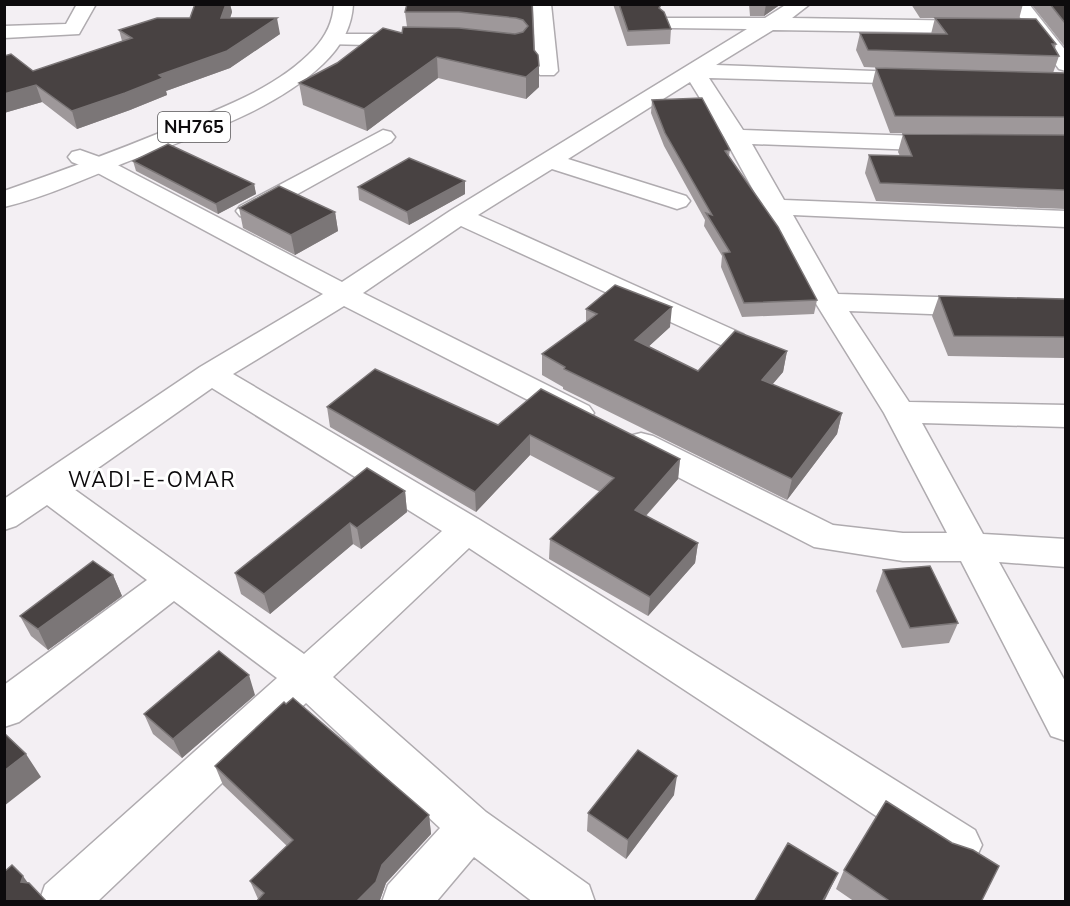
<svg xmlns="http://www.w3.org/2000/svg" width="1070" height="906" font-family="'Nunito Sans',sans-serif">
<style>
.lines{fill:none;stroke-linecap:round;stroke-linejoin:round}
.minor-casing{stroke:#afabaf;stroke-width:3}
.highway-casing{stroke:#afabaf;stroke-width:3}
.minor{fill:#fff;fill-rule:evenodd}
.highway{fill:#fff;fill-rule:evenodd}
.wall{fill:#9e989a}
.shaded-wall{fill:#7b7677}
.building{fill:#484242;stroke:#7b7677;stroke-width:1.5}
.labels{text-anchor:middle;stroke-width:6;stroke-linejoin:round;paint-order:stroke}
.shield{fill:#fff;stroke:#565456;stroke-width:1.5}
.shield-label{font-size:18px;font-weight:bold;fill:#0d0b0d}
.neighbourhood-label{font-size:21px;letter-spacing:1.5px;fill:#0d0b0d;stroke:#fff}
</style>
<rect width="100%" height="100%" fill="#f3eff3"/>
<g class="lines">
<defs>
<path id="minor" d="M77,4H96L79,34L4,38V26L66,24Z
M533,4H551L558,71L554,75H540L536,71Z
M787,4H810L792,18L977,21L987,27L977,33L773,30L716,65L925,73L928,78L925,83L917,84L709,78L743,130L947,137L955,139L959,144L955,149L947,151L752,144L784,200L1066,211V227L793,215L838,294L1066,301V319L849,311L909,402L1066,405V427L922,423L983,534L1066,539V567L999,562L1066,683V741L1051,736L961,561H903L814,547L629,452L625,444L629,436L641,433L653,436L833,525L903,533H947L884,413L815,302L724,137L690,82L568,159L686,196L690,201L686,206L677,209L668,206L552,169L478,215L743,334L748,340L743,346L733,349L723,346L461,226L363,293L589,406L594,413L589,420L578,424L567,420L344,306L233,374L480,520L975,830L982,845L975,860L959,867L943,860L469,548L333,677L486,812L589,885L595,902H533L474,857L436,902H382L388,885L440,828L306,703L97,902H39L45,885L277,678L174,601L19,722L4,727V685L147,580L47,505L16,526L4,530V499L200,367L323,294L92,170L72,162L68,157L72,152L80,150L108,160L342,282L450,211L747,29L670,28L660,22L663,18H765ZM212,388L442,531L304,654L71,487Z
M1010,4H1029L1066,51V71L1059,69Z
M332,34H411L418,36L421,40L418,44L411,46L325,44L322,40L325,36Z
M383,130L391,132L395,137L391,142L258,216L249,219L240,216L236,211L240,206Z"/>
<path id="highway" d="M334,4H353C352,28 340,48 323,64C270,114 191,137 124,163C85,179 45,197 4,207V191C59,172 113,152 167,130C218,109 275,90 314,49C326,36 333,22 334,4Z"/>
</defs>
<use href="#minor" class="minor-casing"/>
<use href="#highway" class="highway-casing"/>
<use href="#minor" class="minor"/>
<use href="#highway" class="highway"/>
</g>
<path class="wall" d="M195,4H230L232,12L230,18L280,34L230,68L166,91L167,95L130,110L77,129L42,102L4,113V56L33,71L122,41L119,30L190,18Z
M532,4L534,50L539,87L526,99L438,78L367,131L303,105L299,83L402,33L407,27L405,12Z
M613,4H661L660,9L671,29L670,44L627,46Z
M749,4H781L764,16H750Z
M911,4H1023L1019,19L1056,44L1055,49L1059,56L1053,73H1065V135L890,133L872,85L876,68L907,69L864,67L856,50L860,33L931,34L935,18H920Z
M1031,4H1065V47Z
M652,100L730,150L729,156L817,300L814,314L742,317L721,267L722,256L704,226L705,220L664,146L651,113Z
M903,134L1065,135V209L876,201L865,173L869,155L900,156L898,152Z
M133,161L254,184L256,194L218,214L136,171Z
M465,181V194L409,225L359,200L358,187Z
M239,208L335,212L338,231L295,255L243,228Z
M939,296L1065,299V358L948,356L932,316Z
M586,309L670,327L649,346L698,371L787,351L783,372L772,385L842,413L837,434L787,500L563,389V387L542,375V354L586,322Z
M327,407L498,425L680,459L678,479L646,516L698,543L695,563L648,616L549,559L550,539L600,492L530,455L476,512L330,427Z
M405,491L407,512L361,549L353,544L270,614L241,594L235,573Z
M883,570L958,623L949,643L902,648L876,591Z
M113,575L122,596L48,650L31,636L20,616Z
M255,695L182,758L153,734L144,714Z
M215,766L429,815L431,834L386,883L380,900L258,899L250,881L287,846L223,785Z
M674,795L626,859L587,831L588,813Z
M844,870L981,902H855L836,889Z"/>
<path class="shaded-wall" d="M226,4H230L232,12L225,34L221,18Z
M766,4H781L764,16Z
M277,18L280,34L230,68L166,91L167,95L130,110L77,129L72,111Z
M437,57L438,78L367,131L364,109Z
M539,66V87L526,99V77Z
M36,85L42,102L4,113V94Z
M465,181V194L409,225L407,212Z
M254,184L256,194L218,214L216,204Z
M335,212L338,231L295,255L291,235Z
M672,307L670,327L634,360L635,340Z
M787,351L783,372L758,401L762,380Z
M842,413L837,434L787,500L792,479Z
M530,435V455L476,512L475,492Z
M680,459L678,479L633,530L635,510Z
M405,491L407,512L361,549L357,528Z
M350,523L353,544L270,614L264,594Z
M698,543L695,563L648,616L650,597Z
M113,575L122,596L48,650L38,629Z
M249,675L255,695L182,758L173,739Z
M26,754L41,777L4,806V771Z
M677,776L674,795L626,859L628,840Z
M429,815L431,834L386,883L380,900L379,902H356L382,865Z
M838,873L824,902H822Z
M23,876L38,897L21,882Z"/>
<path class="building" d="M195,4H226L221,18H277L227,51L159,75L163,78L125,93L72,111L36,85L4,94V56L11,54L33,71L132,38L119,30L157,18H190Z
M407,4H532L534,50L538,55L539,66L526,77L437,57L364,109L299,83L337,63L383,28L402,33L403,27L459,28L515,34L523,32L528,26L523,20L516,18L459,12H405Z
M619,4H661L659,8L664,12L671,29L628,31Z
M1050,4H1065V23Z
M935,18L1036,19L1056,44H1052L1059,56L868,50L860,33L947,34Z
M876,68L1065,73V117L895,116Z
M702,98L730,150L725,151L778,227L817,300L744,303L723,253L730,252L706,213L712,215L665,133L652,100Z
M903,134L1065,135V190L880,183L869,155L912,156Z
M168,144L254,184L216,204L133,161Z
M409,158L465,181L407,212L358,187Z
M279,186L335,212L291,235L239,208Z
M615,285L672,307L635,340L698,371L735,331L787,351L762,380L842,413L792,479L564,369L565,367L542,354L597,314L586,309Z
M939,296L1065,299V337L954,336Z
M375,369L498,425L541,389L680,459L635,510L698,543L650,597L550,539L614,478L530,435L475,492L327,407Z
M367,468L405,491L357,528L350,523L264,594L235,573Z
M93,561L113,575L38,629L20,616Z
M930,566L958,623L910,628L883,570Z
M219,651L249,675L173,739L144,714Z
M293,698L429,815L382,865L376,882L356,902H256L264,893L250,881L293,840L215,766L284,702L286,704Z
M4,733L26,754L4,771Z
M638,750L677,776L628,840L588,813Z
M886,801L952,843L973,850L999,866L981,902H891L844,870Z
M788,843L838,873L822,902H754Z
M12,865L23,876L21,882L29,883L47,902H4V872Z"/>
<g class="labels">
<rect class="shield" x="158" y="112" width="72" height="30" rx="4.5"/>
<g class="shield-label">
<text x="194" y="133">NH765</text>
</g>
<g class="neighbourhood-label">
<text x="152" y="487">WADI-E-OMAR</text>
</g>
</g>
<rect width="1070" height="906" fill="none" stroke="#0d0b0d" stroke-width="12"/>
</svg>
